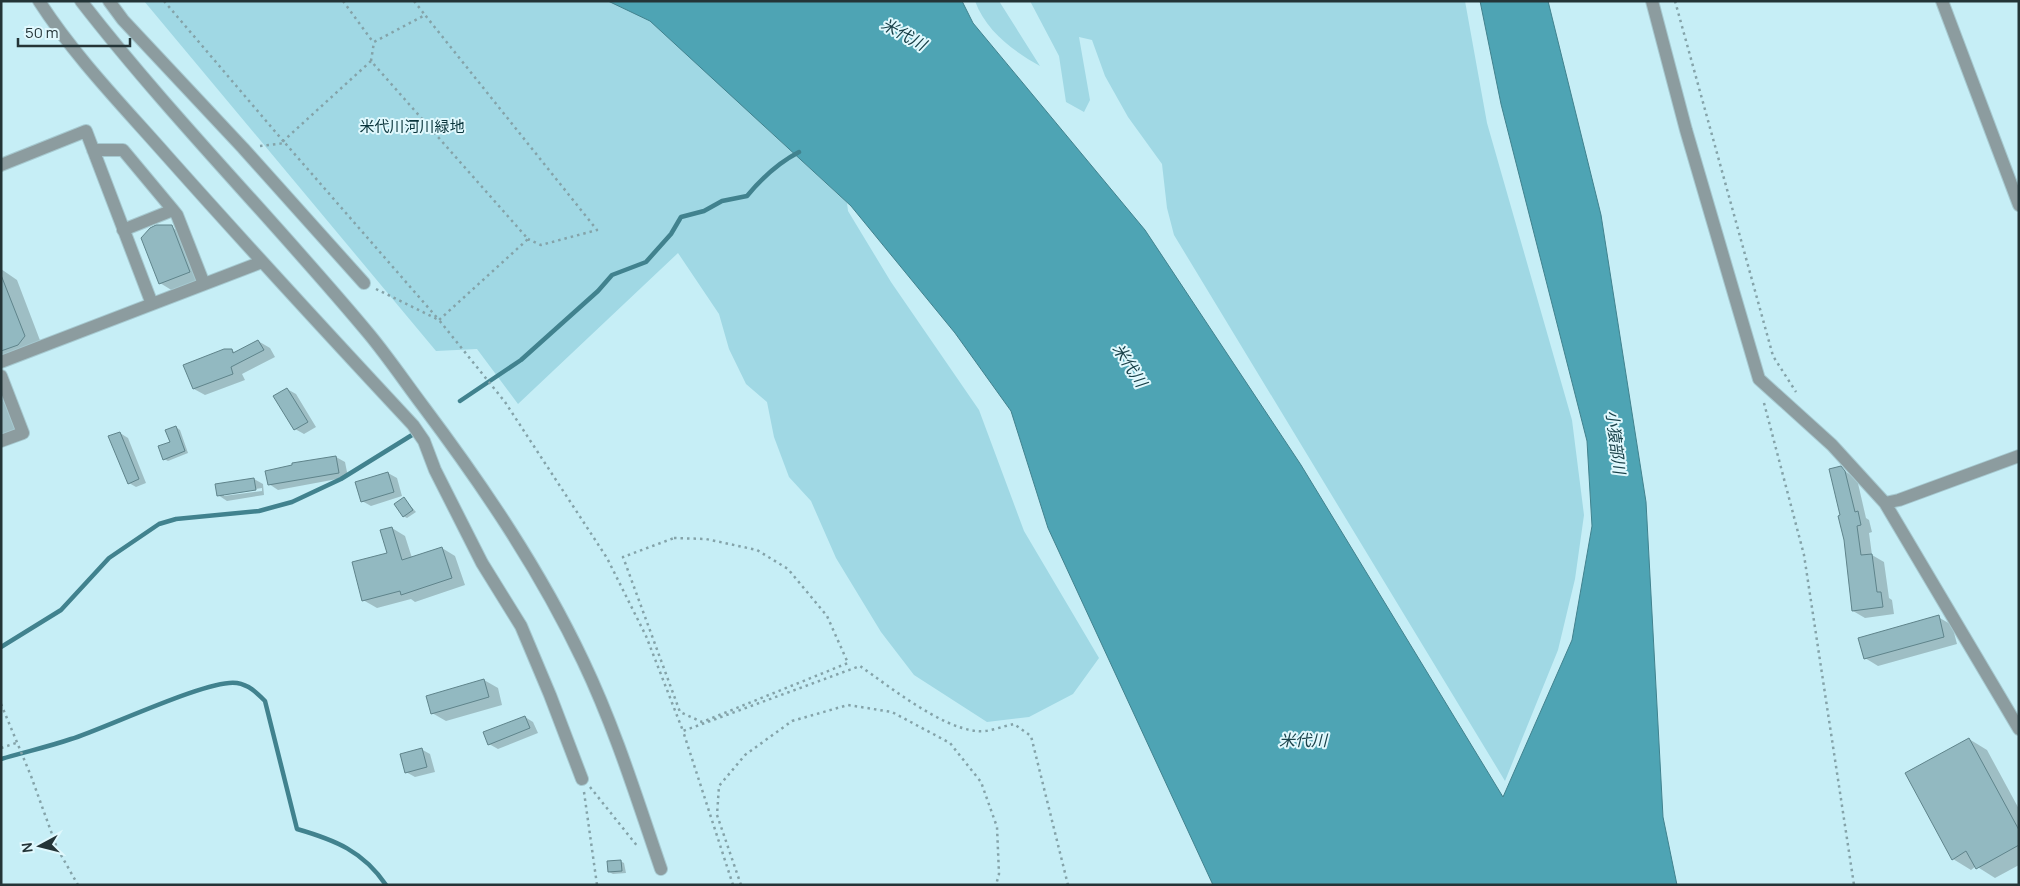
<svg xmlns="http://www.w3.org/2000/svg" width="2020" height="886" font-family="Manrope,'Noto Sans JP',sans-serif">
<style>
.green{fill:#a0d8e4}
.water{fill:#4ea4b4;stroke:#41828e}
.shadow{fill:#0003;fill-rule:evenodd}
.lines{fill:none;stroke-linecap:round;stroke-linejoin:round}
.stream{stroke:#41828e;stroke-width:4.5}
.building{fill:#92b9c1;stroke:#5f848b}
.minor-casing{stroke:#a6c9d0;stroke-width:14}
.path{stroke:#84a3a9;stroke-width:2.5;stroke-dasharray:2.5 4;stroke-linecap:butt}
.minor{stroke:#8c9c9f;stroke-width:12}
.labels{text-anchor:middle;stroke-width:4;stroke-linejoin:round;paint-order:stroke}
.park-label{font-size:15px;fill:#0a353c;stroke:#e0f8fd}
.water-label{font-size:16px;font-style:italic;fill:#194149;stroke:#e0f8fd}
</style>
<rect width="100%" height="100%" fill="#c6eef6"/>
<path class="green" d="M144,1H608L650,20L847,203L848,211L891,282L979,410L1024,531L1099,658L1073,694L1029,717L987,722L914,675L881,632L836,558L811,501L789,477L774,437L767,402L746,384L729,349L719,314L678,253L518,404L477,349L436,351Z
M975,1H999L1040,66C1013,51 986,31 975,1Z
M1030,1H1465L1487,123L1572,420L1584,515L1575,579L1558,650L1505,781L1174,235L1167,208L1162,164L1128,117L1105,76L1092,40L1079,37L1090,100L1084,112L1066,102L1059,56Z"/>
<path class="water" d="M608,1H962L973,23L1145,230L1301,465L1503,797L1572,640L1592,526L1587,441L1501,104L1480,1H1548L1601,215L1646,502L1663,817L1677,885H1213L1048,528L1011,411L955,333L851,206L650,21Z"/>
<path class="shadow" d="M171,227L185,235L203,280L173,291L160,283Z
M1,269L17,280L41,343L1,362Z
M258,341L270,348L275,357L242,374L245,380L205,395L194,389L231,350L236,353Z
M287,389L296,394L316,427L304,434L295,429Z
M1,396L5,404L16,412L23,431L1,439Z
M176,427L180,430L188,453L168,461L164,459Z
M120,433L128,438L146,483L136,487L129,483Z
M336,457L345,462L348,477L278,490L269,484L294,466L293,464Z
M1840,468L1857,479L1866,518L1869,520L1872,532L1869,533L1872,555L1884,562L1889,598L1892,600L1894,614L1865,618L1853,611L1842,516Z
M388,473L397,478L402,496L371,506L362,501Z
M254,479L263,484L264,495L227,501L218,495ZM262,488V491L224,496V494Z
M404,499L416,512L407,518L403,516Z
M392,528L405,536L412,558L442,548L455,556L465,585L415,602L411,599L377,608L363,600L389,554Z
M1938,617L1952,625L1957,644L1878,666L1865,658Z
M484,680L498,688L502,705L446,721L432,713Z
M525,717L533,722L538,733L498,749L489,744Z
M1969,739L1987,750L2019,809V865L1995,878L1976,866L1971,870L1953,859Z
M421,749L430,754L435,772L415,777L406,772Z
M620,861L624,863L626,873L613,874L609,872Z"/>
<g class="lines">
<path class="stream" d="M460,401L521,360L598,291L612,275L646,262L671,234L681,217L704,211L722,201L747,196C761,179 780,162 799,152
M1,647L61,610L109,558L159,524L176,519L259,511L292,502L341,479L412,435
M1,759C24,752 48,747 71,739C104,729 210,678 237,683C249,685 256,692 265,701L297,829C335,840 363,851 386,885"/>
</g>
<path class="building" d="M156,225H172L190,272L159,284L141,238L150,228Z
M1,275L25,336L18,345L1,351Z
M258,340L264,350L231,367L233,374L193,389L183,365L224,349H232L233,353Z
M287,388L308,422L294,430L273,396Z
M176,426L185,451L163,460L158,446L170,442L165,430Z
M120,432L139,479L128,484L108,436Z
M336,456L339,473L268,485L265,471L292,465V463Z
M1841,466L1845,471L1855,512L1858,511L1861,525L1857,526L1861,555L1872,554L1877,592H1881L1883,607L1852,611L1844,540L1838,516L1840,515L1829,469Z
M388,472L394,492L361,502L355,482Z
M254,478L256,490L217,496L215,484Z
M404,497L413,510L403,517L394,504Z
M392,527L402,560L442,547L452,578L401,595L400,591L362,601L352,562L387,553L380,530Z
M1939,615L1944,637L1864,659L1858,638Z
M484,679L489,697L431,714L426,696Z
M525,716L530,728L488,745L483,732Z
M1969,738L2019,830V845L1976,869L1966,851L1952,860L1905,773Z
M422,748L427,767L405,773L400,754Z
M621,860L622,871L608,872L607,861Z"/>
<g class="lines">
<defs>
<path id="minor" d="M39,1C75,57 123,106 167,156C248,247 330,336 413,425L424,441L435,470L482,563L521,626L550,695L582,779
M81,1C171,117 275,221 369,334C388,357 405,382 423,406C483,486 540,570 583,661C615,728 637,799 661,869
M109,1L123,20L243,148L364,283
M1652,1L1686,130L1759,379L1832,445L1885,503L2019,729
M1942,1L2019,205
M93,150H123L173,210L177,215L204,284
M1,165L86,131L152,304
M123,230L173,210
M1,362L262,262
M1,376L23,433L1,441
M1885,503L1899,500L2019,456"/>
</defs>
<use href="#minor" class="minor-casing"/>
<path class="path" d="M164,1L284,142
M343,1L373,42
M414,1L425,15
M1675,1L1773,356L1796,392
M371,61L374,42L425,15L597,230L541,245L528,239
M260,146L285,143L439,320L528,239L371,61L280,144
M376,289L439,320L505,402L607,558L646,636L683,731
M1764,403L1804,555L1854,885
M674,538L706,539L757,550L788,569L827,616L848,663L702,722L680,712L623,557Z
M1,704L31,776L57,848L78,885
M1,748L16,743
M590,787L638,847
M584,792L597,885
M733,885L683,731L860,666C890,687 940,727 976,731C987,733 1003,726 1014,724L1031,736L1068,885
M741,885L717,815L719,786L745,755L792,721L848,705L892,712L950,743L981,782L997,827L999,874L996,885"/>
<use href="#minor" class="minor"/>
</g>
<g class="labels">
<g class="park-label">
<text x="412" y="132">米代川河川緑地</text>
</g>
<g class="water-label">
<text transform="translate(904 34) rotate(29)" y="6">米代川</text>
<text transform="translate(1130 365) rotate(57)" y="6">米代川</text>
<text transform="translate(1616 442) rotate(83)" y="6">小猿部川</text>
<text x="1303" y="746">米代川</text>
</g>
</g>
<rect width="2020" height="886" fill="none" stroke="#243437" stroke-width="5"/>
<g transform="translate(40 846) rotate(263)" stroke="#e0f8fd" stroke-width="4" paint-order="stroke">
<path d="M0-4L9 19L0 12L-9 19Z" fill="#243437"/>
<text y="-8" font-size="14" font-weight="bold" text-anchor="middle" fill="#243437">N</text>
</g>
<path d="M18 38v8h112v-8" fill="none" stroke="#243437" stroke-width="2.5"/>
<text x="25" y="38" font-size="15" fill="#243437" stroke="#e0f8fd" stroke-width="4" paint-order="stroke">50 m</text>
</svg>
